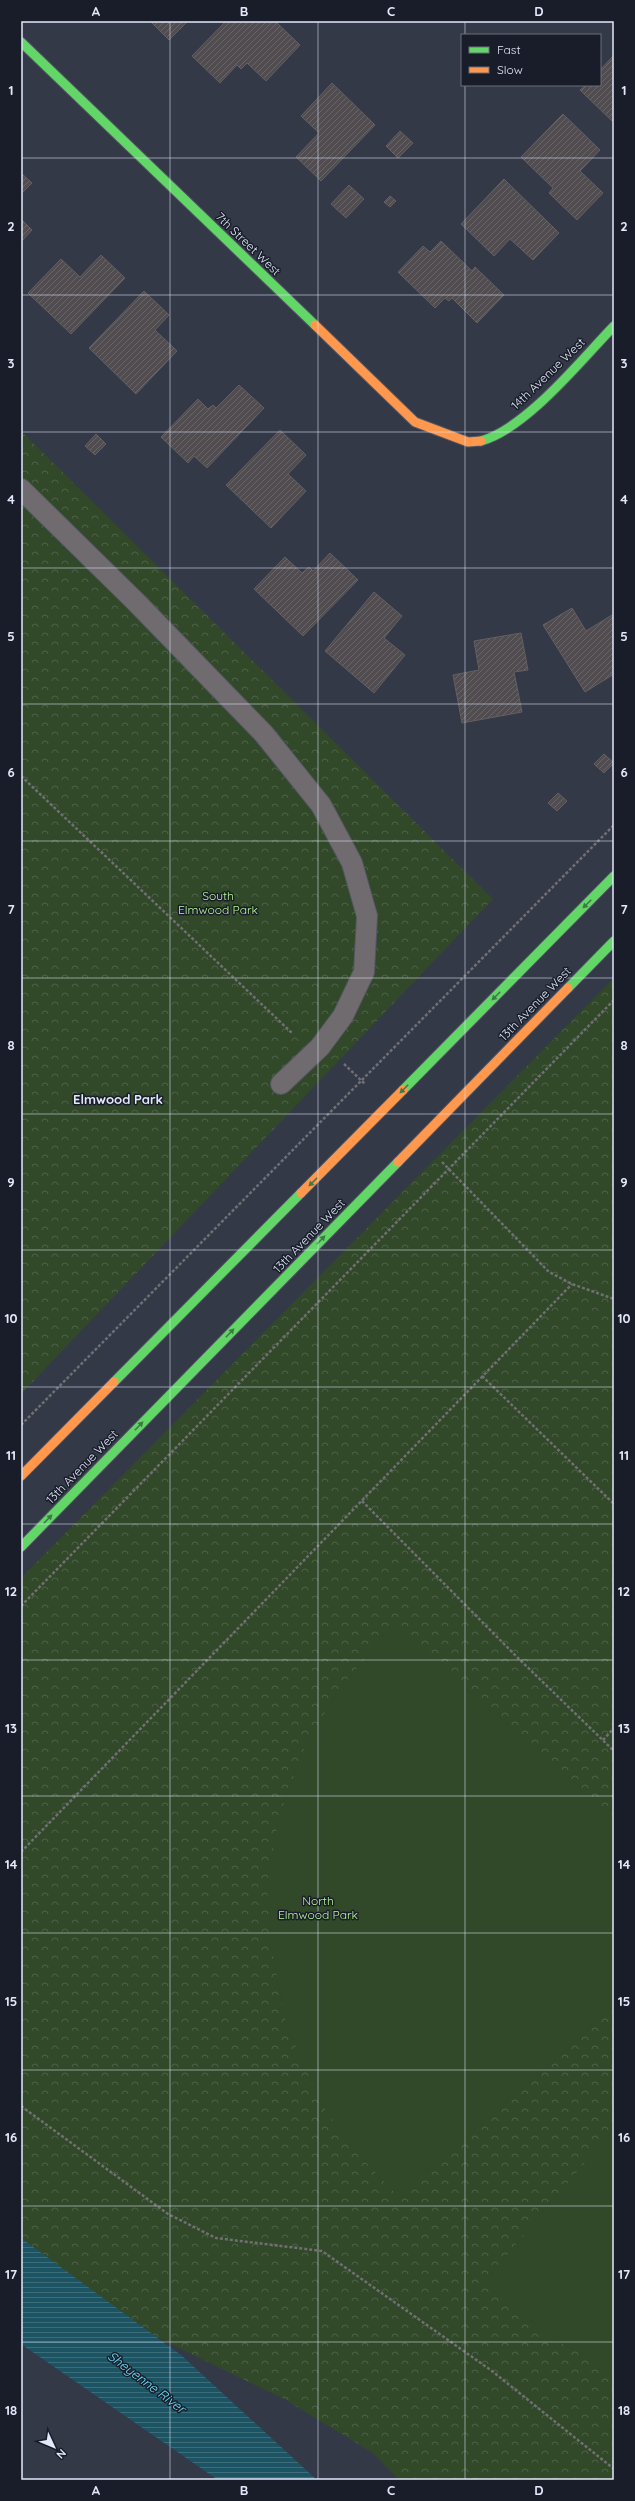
<svg xmlns="http://www.w3.org/2000/svg" width="635" height="2501" font-family="Quicksand,sans-serif">
<style>
.park{fill:url(#park-crowns)}
.pitch{fill:#314829}
.water{fill:url(#water-rules)}
.building{fill:url(#building-hatch);stroke:#635f62}
.lines{fill:none;stroke-linecap:round;stroke-linejoin:round}
.lane-casing{stroke:#525663;stroke-width:22}
.fast-casing{stroke:#525663;stroke-width:11}
.slow-casing{stroke:#525663;stroke-width:11}
.path{stroke:#706f73;stroke-width:2.5;stroke-dasharray:3 2;stroke-linecap:butt}
.lane{stroke:#706b6e;stroke-width:20}
.fast{stroke:#63d668;stroke-width:9}
.slow{stroke:#ff974d;stroke-width:9}
.oneway{fill:#3e7a48}
.grid{fill:none;stroke:#e3e9fb;stroke-width:1;stroke-opacity:0.55}
.labels{text-anchor:middle;stroke-width:3;stroke-linejoin:round;paint-order:stroke}
.street-label{font-size:12px;fill:#e3e9fb;stroke:#191d29}
.park-label{font-size:12px;fill:#baf89a;stroke:#191d29}
.neighbourhood-label{font-size:13px;font-weight:bold;fill:#e3e9fb;stroke:#191d29}
.water-label{font-size:13px;font-style:italic;fill:#6edefd;stroke:#191d29}
.neatline{fill:none;stroke:#e3e9fb;stroke-width:1.5}
.grid-label{font-size:13px;text-anchor:middle;font-weight:bold;fill:#e3e9fb}
</style>
<defs>
<pattern id="park-crowns" width="20" height="18" patternUnits="userSpaceOnUse"><rect width="20" height="18" fill="#314829"/><path d="M2 6a3 3 0 1 1 6 0M12 15a3 3 0 1 1 6 0" fill="none" stroke="#4f6249"/></pattern>
<pattern id="water-rules" width="6" height="5" patternUnits="userSpaceOnUse"><rect width="6" height="5" fill="#1d5463"/><path d="M0 2.5h6" fill="none" stroke="#3e6d7a"/></pattern>
<pattern id="building-hatch" width="6" height="6" patternUnits="userSpaceOnUse"><rect width="6" height="6" fill="#504c50"/><path d="M-1 1l2-2M0 6l6-6M5 7l2-2" fill="none" stroke="#69666a"/></pattern>
</defs>
<rect width="100%" height="100%" fill="#343948"/>
<path class="park" d="M21,431L493,899L21,1394Z
M614,978V2480H399L373,2453L284,2399L142,2330L21,2238V1578Z"/>
<path class="pitch" d="M391,1627L552,1761L614,1820V2003L564,2053L397,2195L355,2151L320,2102L286,2023L271,1946L267,1884L279,1817L302,1753L337,1692Z
M614,2128V2373L544,2333L487,2279Z"/>
<path class="water" d="M21,2238L181,2355L317,2480H218L21,2344Z"/>
<path class="building" d="M150,21H188L169,40Z
M226,21H275L300,45L266,81L247,63L241,69L237,65L220,83L192,56Z
M614,55V119L612,121L580,90L586,85H600V70Z
M332,83L375,125L321,181L296,157L319,133L301,116Z
M563,114L600,150L580,171L603,193L577,220L549,193L553,188L521,157Z
M400,131L413,143L398,158L386,146Z
M21,173L32,183L21,194Z
M504,179L559,233L533,260L510,239L494,256L461,224Z
M349,185L364,199L346,218L331,204Z
M390,196L396,201L390,207L384,202Z
M21,219L32,230L21,242Z
M441,241L472,271L475,267L504,295L477,323L452,298L449,301L445,298L435,308L398,272L423,246L430,252Z
M101,255L125,278L71,334L28,293L61,259L80,277Z
M144,291L169,315L155,330L177,351L136,394L89,348Z
M239,385L264,408L207,468L194,456L188,463L161,437L198,399L208,409L213,405L216,408Z
M280,430L306,455L288,474L306,491L271,528L226,485Z
M96,434L106,444L95,455L85,446Z
M330,553L358,580L303,636L254,589L285,557L302,573L309,567L313,571Z
M374,592L402,616L384,638L405,655L374,693L325,651Z
M572,608L586,631L612,615L614,619V674L585,692L543,625Z
M521,633L528,670L514,672L522,712L462,723L453,675L479,670L474,641Z
M604,754L614,763L604,773L594,764Z
M558,793L567,801L557,811L548,803Z"/>
<g class="lines">
<defs>
<path id="lane" d="M21,489L137,603L264,734L321,805L352,863L367,916L364,972L343,1016L320,1047L281,1084"/>
<path id="fast" d="M21,42L315,325
M481,441C527,428 581,360 614,326
M568,988L614,941
M403,1090L614,876
M114,1382L301,1193
M21,1547L398,1162"/>
<path id="slow" d="M315,325L415,422L468,442L481,441
M398,1162L568,988
M301,1193L403,1090
M21,1476L114,1382"/>
</defs>
<use href="#lane" class="lane-casing"/>
<use href="#fast" class="fast-casing"/>
<use href="#slow" class="slow-casing"/>
<path class="path" d="M21,776L292,1033
M344,1064L365,1084
M442,1162L549,1272L572,1284L614,1299
M482,1376L614,1504
M21,1425L614,825
M362,1501L518,1658L614,1751
M21,1606L614,1000
M603,1740L614,1728
M21,1852L572,1284
M21,2106L168,2214L216,2238L322,2251L492,2371L614,2469"/>
<use href="#lane" class="lane"/>
<use href="#fast" class="fast"/>
<use href="#slow" class="slow"/>
</g>
<defs><path id="oneway-solid" d="M-6-.8H1V-3.2L6.5 0L1 3.2V.8H-6Z"/></defs>
<g class="oneway">
<use href="#oneway-solid" transform="translate(587 904) rotate(135)"/>
<use href="#oneway-solid" transform="translate(496 996) rotate(135)"/>
<use href="#oneway-solid" transform="translate(404 1089) rotate(135)"/>
<use href="#oneway-solid" transform="translate(313 1182) rotate(135)"/>
<use href="#oneway-solid" transform="translate(321 1240) rotate(-46)"/>
<use href="#oneway-solid" transform="translate(230 1333) rotate(-46)"/>
<use href="#oneway-solid" transform="translate(139 1426) rotate(-46)"/>
<use href="#oneway-solid" transform="translate(48 1519) rotate(-46)"/>
</g>
<path class="grid" d="M170,21V2480M318,21V2480M465,21V35M465,85V2480M21,158H614M21,295H614M21,432H614M21,568H614M21,704H614M21,841H614M21,978H614M21,1114H614M21,1250H614M21,1387H614M21,1524H614M21,1660H614M21,1796H614M21,1933H614M21,2070H614M21,2206H614M21,2342H614"/>
<g class="labels">
<g class="street-label">
<text transform="translate(248 244) rotate(44)" y="4">7th Street West</text>
<text transform="translate(548 374) rotate(-44)" y="4">14th Avenue West</text>
<text transform="translate(535 1004) rotate(-46)" y="4">13th Avenue West</text>
<text transform="translate(309 1236) rotate(-46)" y="4">13th Avenue West</text>
<text transform="translate(82 1467) rotate(-46)" y="4">13th Avenue West</text>
</g>
<g class="park-label">
<text x="218" y="900">South<tspan x="218" dy="14">Elmwood Park</tspan></text>
<text x="318" y="1905">North<tspan x="318" dy="14">Elmwood Park</tspan></text>
</g>
<g class="neighbourhood-label">
<text x="118" y="1104">Elmwood Park</text>
</g>
<g class="water-label">
<text transform="translate(147 2382) rotate(37)" y="5">Sheyenne River</text>
</g>
</g>
<rect width="635" height="2501" fill="none" stroke="#191d29" stroke-width="44"/>
<rect x="461" y="34" width="140" height="52" fill="#191d29" stroke="#6a6f7d"/>
<rect x="469" y="47" width="20" height="6" fill="#63d668" stroke="#6a6f7d"/>
<text x="497" y="54" font-size="12" fill="#e3e9fb">Fast</text>
<rect x="469" y="67" width="20" height="6" fill="#ff974d" stroke="#6a6f7d"/>
<text x="497" y="74" font-size="12" fill="#e3e9fb">Slow</text>
<g transform="translate(54 2447) rotate(134)" stroke="#191d29" stroke-width="3" paint-order="stroke">
<path d="M0-3L7 15L0 10L-7 15Z" fill="#e3e9fb"/>
<text y="-6" font-size="11" font-weight="bold" text-anchor="middle" fill="#e3e9fb">N</text>
</g>
<rect x="22" y="22" width="591" height="2457" class="neatline"/>
<g class="grid-label">
<text x="96" y="16">A</text>
<text x="244" y="16">B</text>
<text x="391" y="16">C</text>
<text x="539" y="16">D</text>
<text x="11" y="95">1</text>
<text x="624" y="95">1</text>
<text x="11" y="231">2</text>
<text x="624" y="231">2</text>
<text x="11" y="368">3</text>
<text x="624" y="368">3</text>
<text x="11" y="504">4</text>
<text x="624" y="504">4</text>
<text x="11" y="641">5</text>
<text x="624" y="641">5</text>
<text x="11" y="777">6</text>
<text x="624" y="777">6</text>
<text x="11" y="914">7</text>
<text x="624" y="914">7</text>
<text x="11" y="1050">8</text>
<text x="624" y="1050">8</text>
<text x="11" y="1187">9</text>
<text x="624" y="1187">9</text>
<text x="11" y="1323">10</text>
<text x="624" y="1323">10</text>
<text x="11" y="1460">11</text>
<text x="624" y="1460">11</text>
<text x="11" y="1596">12</text>
<text x="624" y="1596">12</text>
<text x="11" y="1733">13</text>
<text x="624" y="1733">13</text>
<text x="11" y="1869">14</text>
<text x="624" y="1869">14</text>
<text x="11" y="2006">15</text>
<text x="624" y="2006">15</text>
<text x="11" y="2142">16</text>
<text x="624" y="2142">16</text>
<text x="11" y="2279">17</text>
<text x="624" y="2279">17</text>
<text x="11" y="2415">18</text>
<text x="624" y="2415">18</text>
<text x="96" y="2495">A</text>
<text x="244" y="2495">B</text>
<text x="391" y="2495">C</text>
<text x="539" y="2495">D</text>
</g>
</svg>
